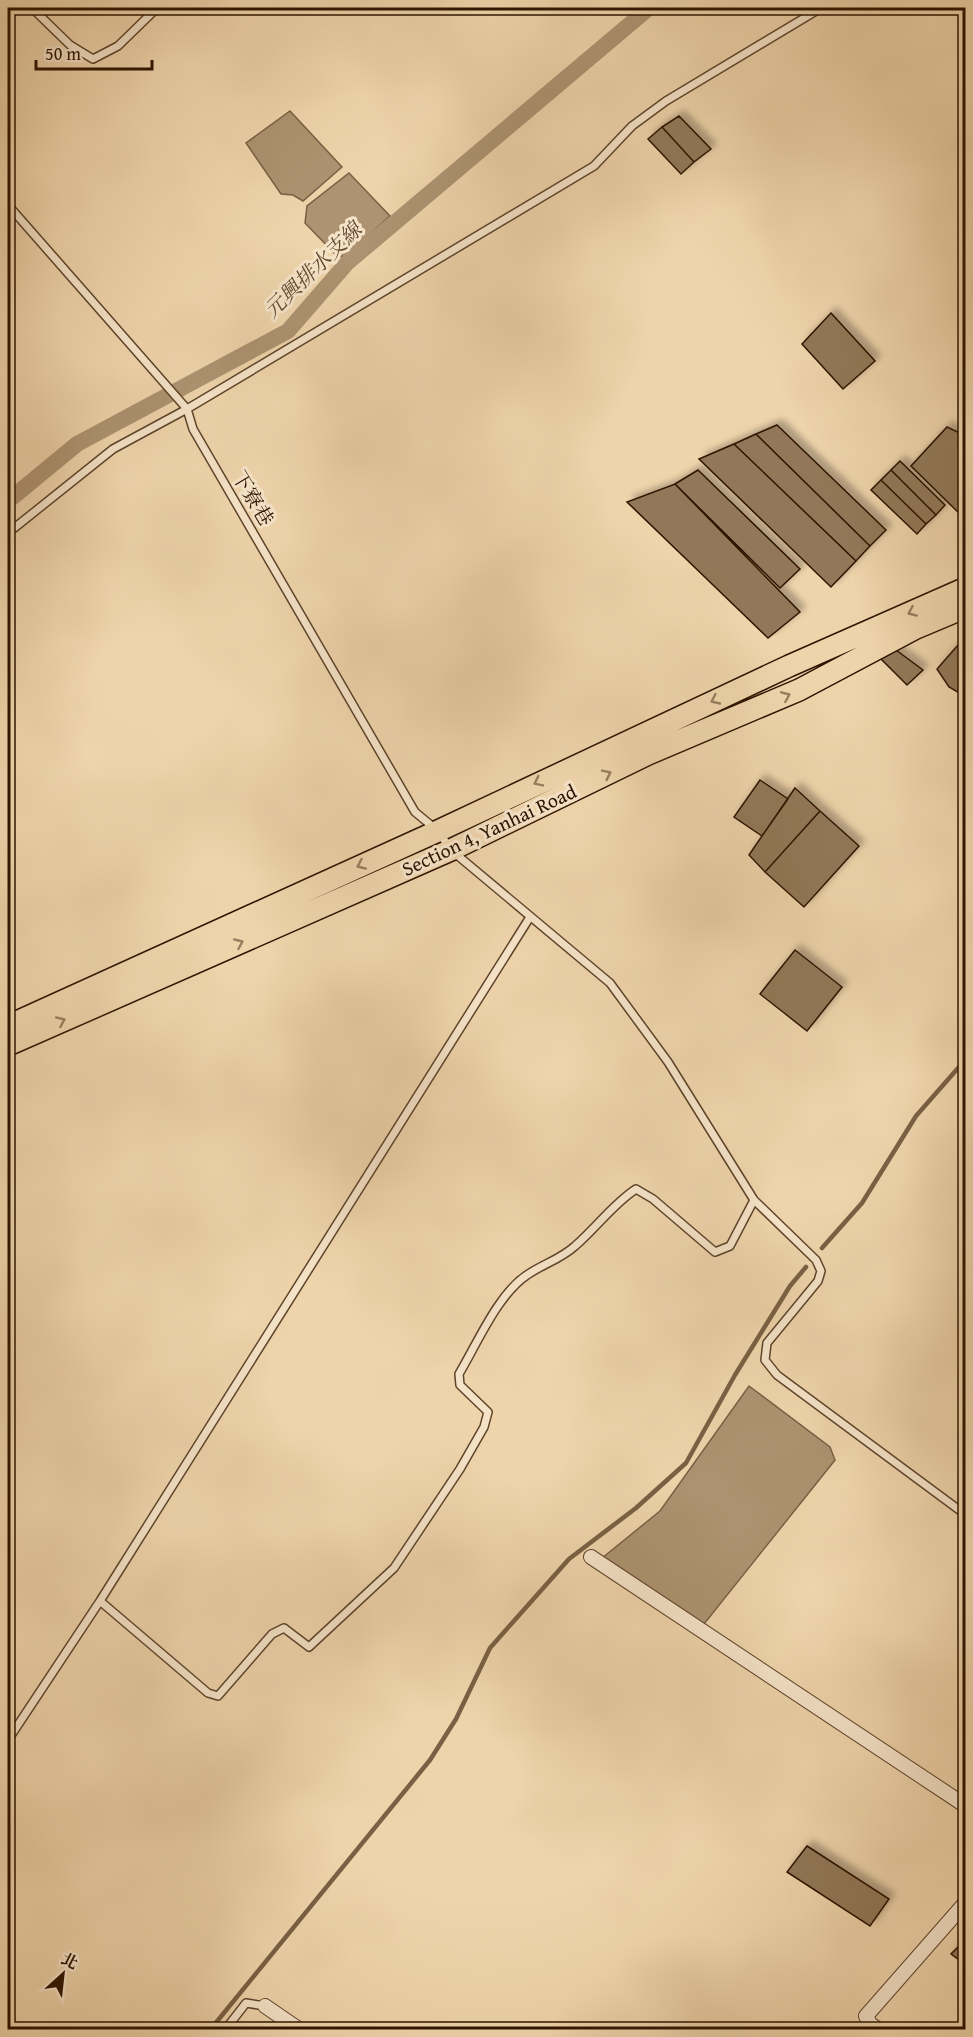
<svg xmlns="http://www.w3.org/2000/svg" width="973" height="2037" font-family="'Gentium Book Plus','Noto Serif TC',serif">
<style>
.water{fill:#ad9371;stroke:#7a6044;stroke-width:1.5}
.lines{fill:none;stroke-linecap:round;stroke-linejoin:round}
.stream{stroke:#7a6044;stroke-width:4.5}
.canal{stroke:#ad9371;stroke-width:16}
.building{fill:#927859;stroke:#2e1400;stroke-width:1.5;filter:url(#shadow)}
.lane-casing{stroke:#5e442b;stroke-width:10}
.street-casing{stroke:#5e442b;stroke-width:16}
.primary-casing{stroke:#2e1400;stroke-width:24}
.lane{stroke:#f5e3c8;stroke-width:7}
.street{stroke:#f5e3c8;stroke-width:14}
.primary{stroke:#efd4ab;stroke-width:21}
.oneway{stroke:#987e5e}
.labels{text-anchor:middle;stroke-width:6;stroke-linejoin:round;paint-order:stroke}
.street-label{font-size:20px;fill:#2e1400;stroke:#f5e3c8}
.water-label{font-size:21px;font-style:italic;fill:#61472d;stroke:#f5e3c8}
</style>
<defs>
<filter id="shadow"><feDropShadow dx="5.5" dy="-5.5" stdDeviation="3" flood-color="#0004"/></filter>
</defs>
<rect width="100%" height="100%" fill="#efd4ab"/>
<filter id="stains"><feTurbulence type="fractalNoise" baseFrequency=".00333" numOctaves="4"/><feColorMatrix values="0 0 0 0 .2 0 0 0 0 .09 0 0 0 0 .02 0 0 0 .5 -.17"/></filter>
<radialGradient id="worn" r=".72"><stop offset=".6" stop-color="#630" stop-opacity="0"/><stop offset="1" stop-color="#630" stop-opacity=".3"/></radialGradient>
<path class="water" d="M290,111L342,167L303,201L293,195L281,194L246,143Z
M349,173L390,216L346,256L338,257L305,223L307,206Z
M749,1386L830,1447L835,1460L700,1629L601,1559L660,1511Z"/>
<g class="lines">
<path class="stream" d="M822,1248L862,1203L916,1116L966,1059
M210,2030L430,1760L456,1719L490,1648L569,1559L636,1508L686,1463L735,1375L790,1286L806,1267"/>
<path class="canal" d="M8,501L77,444L288,331L347,263L649,8"/>
</g>
<path class="building" d="M679,116L711,149L694,162L662,127Z
M662,127L694,162L681,174L648,139Z
M831,313L875,361L843,389L802,344Z
M777,425L886,530L870,546L756,434Z
M947,427L960,433L966,439V520L911,466Z
M756,434L870,546L856,561L734,444Z
M734,444L856,561L831,587L699,459Z
M900,461L945,505L936,515L891,470Z
M698,470L800,569L780,588L675,484Z
M891,470L936,515L926,524L881,480Z
M881,480L926,524L917,534L871,490Z
M675,484L800,612L768,638L627,502Z
M966,636V697L949,687L937,669Z
M892,647L923,670L907,685L881,659Z
M760,780L788,799L762,836L734,817Z
M795,788L820,811L765,872L749,855Z
M820,811L859,846L804,907L765,872Z
M795,950L842,987L807,1031L760,994Z
M807,1846L889,1899L870,1926L787,1872Z
M966,1939V1965L951,1954Z"/>
<g class="lines">
<defs>
<path id="lane" d="M32,8L70,45L93,59L118,46L157,8
M8,205L187,409L193,429L415,812L438,831L451,850L610,983L668,1062L754,1200L816,1260L821,1271L818,1281L767,1343L765,1360L777,1375L966,1515
M8,533L113,449L187,409L594,166L632,126L666,101L821,8
M100,1601L208,1693L218,1696L272,1634L284,1628L309,1647L394,1568L460,1469L484,1427L488,1412L460,1385L459,1374C477,1344 498,1294 527,1275C543,1264 561,1259 575,1246C596,1228 613,1204 636,1189L653,1199L715,1252L730,1246L754,1200
M8,1740L100,1601L530,917
M225,2030L246,2003L265,2006"/>
<path id="street" d="M591,1557L966,1806
M265,2006L300,2030
M879,2030L870,2024L866,2016L966,1902"/>
<path id="primary" d="M8,1026L438,831L789,666L966,588
M8,1045L451,850L648,754L799,690L916,628L966,607"/>
</defs>
<use href="#lane" class="lane-casing"/>
<use href="#street" class="street-casing"/>
<use href="#primary" class="primary-casing"/>
<use href="#lane" class="lane"/>
<use href="#street" class="street"/>
<use href="#primary" class="primary"/>
</g>
<defs><path id="oneway-chevron" d="M-2-3.5L2.5 0L-2 3.5" fill="none" stroke-width="1.6" stroke-linecap="round" stroke-linejoin="round" transform="scale(1.5)"/></defs>
<g class="oneway">
<use href="#oneway-chevron" transform="translate(912 612) rotate(156)"/>
<use href="#oneway-chevron" transform="translate(786 696) rotate(-23)"/>
<use href="#oneway-chevron" transform="translate(715 700) rotate(155)"/>
<use href="#oneway-chevron" transform="translate(607 774) rotate(-26)"/>
<use href="#oneway-chevron" transform="translate(538 782) rotate(154)"/>
<use href="#oneway-chevron" transform="translate(361 865) rotate(156)"/>
<use href="#oneway-chevron" transform="translate(239 943) rotate(-24)"/>
<use href="#oneway-chevron" transform="translate(61 1021) rotate(-24)"/>
</g>
<g class="labels">
<g class="street-label">
<text transform="translate(253 498) rotate(59)" y="7">下寮巷</text>
<text transform="translate(489 830) rotate(-25)" y="7">Section 4, Yanhai Road</text>
</g>
<g class="water-label">
<text transform="translate(313 270) rotate(-44)" y="7">元興排水支線</text>
</g>
</g>
<rect width="973" height="2037" fill="none" stroke="#efd4ab" stroke-width="30"/>
<rect x="9" y="9" width="955" height="2019" fill="none" stroke="#2e1400" stroke-width="3"/>
<rect x="15" y="15" width="943" height="2007" fill="none" stroke="#2e1400" stroke-width="1.5"/>
<g transform="translate(63 1974) rotate(27)" stroke="#f5e3c8" stroke-width="4.5" paint-order="stroke">
<path d="M0-4.5L10 22L0 15L-10 22Z" fill="#2e1400"/>
<text y="-9" font-size="16" font-weight="bold" text-anchor="middle" fill="#2e1400">北</text>
</g>
<path d="M36 60v9h116v-9" fill="none" stroke="#2e1400" stroke-width="3"/>
<text x="45" y="60" font-size="18" fill="#2e1400" stroke="#f5e3c8" stroke-width="4.5" paint-order="stroke">50 m</text>
<rect width="100%" height="100%" filter="url(#stains)"/>
<rect width="100%" height="100%" fill="url(#worn)"/>
</svg>
